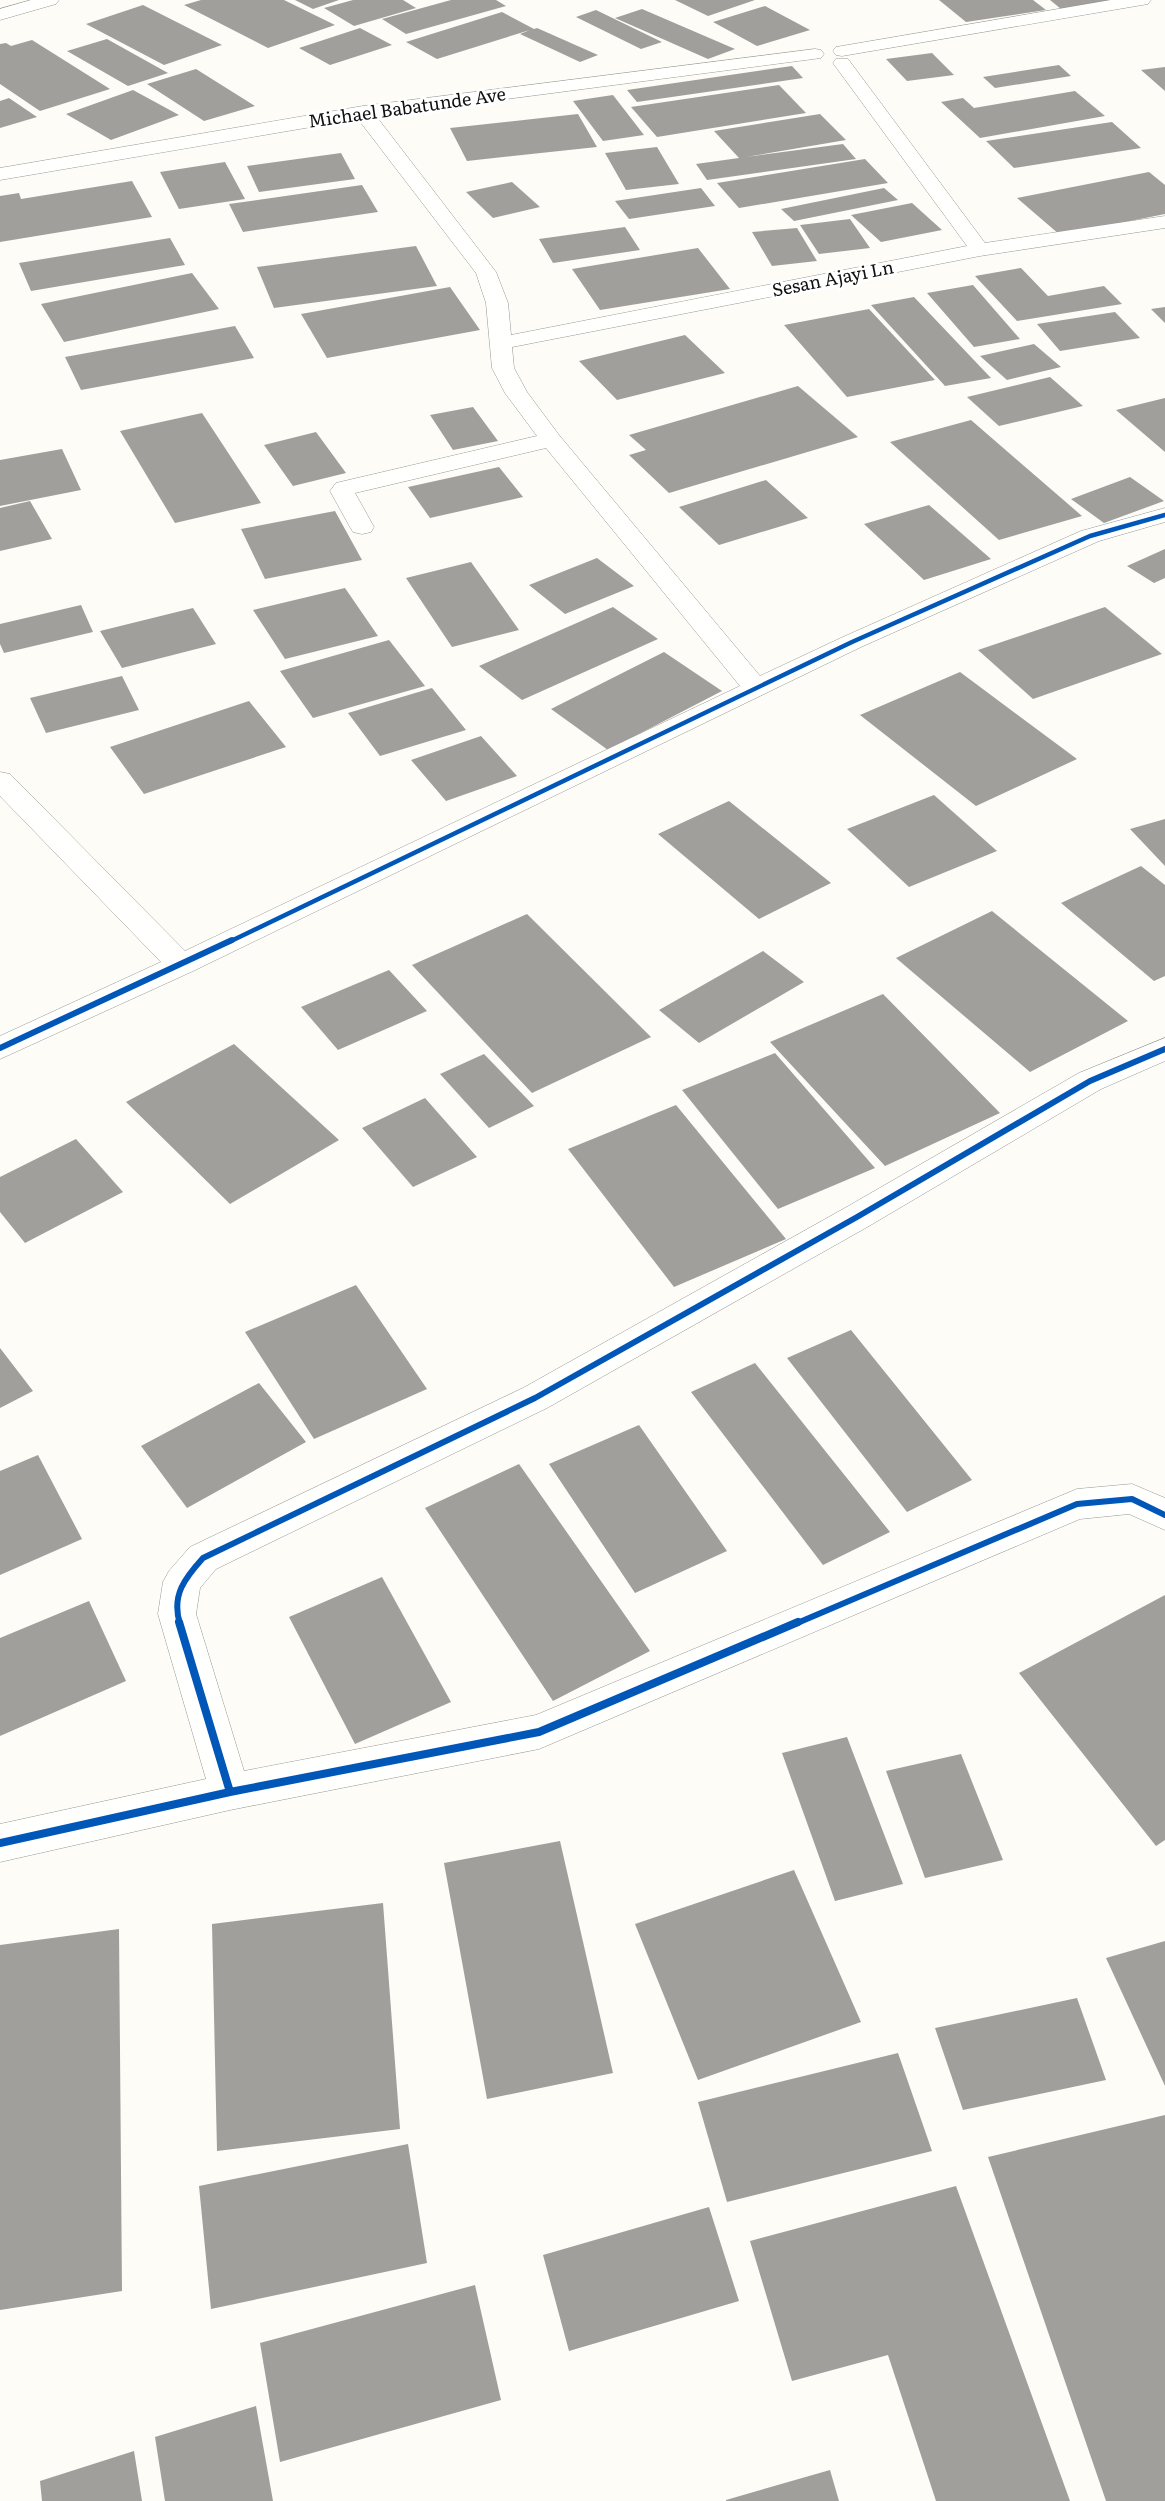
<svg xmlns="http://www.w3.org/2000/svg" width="1165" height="2501" font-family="Literata,serif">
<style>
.building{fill:#a19f9c}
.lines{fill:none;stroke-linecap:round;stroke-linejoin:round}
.street-casing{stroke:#979795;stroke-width:1}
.street{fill:#fffffe;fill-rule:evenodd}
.cycleway-far2-casing{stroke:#fff;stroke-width:8}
.cycleway-far1-casing{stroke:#fff;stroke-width:10}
.cycleway-casing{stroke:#fff;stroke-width:11}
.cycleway-far2{stroke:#0057b8;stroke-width:4.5}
.cycleway-far1{stroke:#0057b8;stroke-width:6}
.cycleway{stroke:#0057b8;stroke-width:8}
.labels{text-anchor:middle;stroke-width:6;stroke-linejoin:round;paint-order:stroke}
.far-street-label{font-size:18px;fill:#111;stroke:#fff}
</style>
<rect width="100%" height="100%" fill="#fdfcf7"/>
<path class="building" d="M201,0H284L335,25L268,48L184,5Z
M295,0H339L313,9Z
M353,0H403L416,8L354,26L324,8Z
M451,0H496L506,6L406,34L382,19Z
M675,0H755L708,16Z
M939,0H1033L1046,10L966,22Z
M1050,0H1107V1L1061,9Z
M143,5L222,45L164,65L86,24Z
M765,6L810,30L757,46L713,22Z
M642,9L735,49L708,59L615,18Z
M596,10L662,42L641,49L576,17Z
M502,12L534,29L537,28L598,55L580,62L520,34L530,30L437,59L406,42Z
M360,28L392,45L330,65L299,48Z
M107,39L168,73L128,86L67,51Z
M32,40L110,89L40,111L0,84V44L6,43L11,46Z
M932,53L954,75L907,81L886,59Z
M1059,65L1071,76L995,88L983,77Z
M792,66L803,78L637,102L627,90Z
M1165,67V91L1141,70Z
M196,69L255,106L204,121L147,84Z
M779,85L806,113L657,137L631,107Z
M133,90L179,115L111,140L66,114Z
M1075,91L1105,116L980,138L941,102L963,98L974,108Z
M613,95L644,135L603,141L573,101Z
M9,98L37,117L0,128V101Z
M578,114L597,147L467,161L450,128Z
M820,114L846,140L746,157L843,144L856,159L707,180L696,164L739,158L714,131Z
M1112,122L1141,148L1014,168L986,141Z
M657,147L679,184L626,190L605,153Z
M341,153L355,179L259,192L247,166Z
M865,159L888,183L739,208L717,183Z
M225,162L245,199L179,209L160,172Z
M1149,172L1165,185V214L1060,235L1017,198Z
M132,181L152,217L0,242V196L19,193L21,199Z
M512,182L540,207L493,218L466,192Z
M362,185L378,212L243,232L229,204Z
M701,188L715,206L629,219L615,201Z
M884,188L898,200L794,221L781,209Z
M912,203L942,230L881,242L851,215Z
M850,219L870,248L819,254L800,225Z
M625,227L640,250L553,263L539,239Z
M797,228L817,261L772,266L752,232Z
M170,238L185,265L31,291L19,263Z
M416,246L437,286L274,308L257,267Z
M698,248L730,289L600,310L572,269Z
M1021,268L1048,296L1104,286L1122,304L1017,321L975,276Z
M192,273L219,309L64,342L41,304Z
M973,285L1020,339L974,347L927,293Z
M450,287L480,330L327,358L301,314Z
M914,297L991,378L945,386L871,305Z
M1165,307V323L1151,309Z
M869,309L935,380L847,397L784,325Z
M1115,312L1140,338L1060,351L1037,324Z
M235,326L254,358L81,390L65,357Z
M685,335L725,373L617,400L579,361Z
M1034,344L1061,367L1007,380L980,356Z
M1050,377L1083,406L999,426L967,397Z
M798,386L858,437L669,493L629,455L646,450L629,435Z
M1165,398V452L1116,410Z
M473,407L498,441L453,450L430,415Z
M202,413L261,503L175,523L120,431Z
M971,420L1082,516L999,540L890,442Z
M316,432L346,473L293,486L264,445Z
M62,449L81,490L0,506V460Z
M499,467L523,497L430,518L408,487Z
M1130,477L1164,501L1104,523L1071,499Z
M766,480L808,518L719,545L679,507Z
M30,501L52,539L0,551V508Z
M929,505L991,559L924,580L864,524Z
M335,511L362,560L265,579L241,529Z
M1165,549V578L1154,583L1127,566Z
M597,558L634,586L565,614L529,585Z
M471,562L519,630L452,647L406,578Z
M345,588L378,636L285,659L253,610Z
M81,605L93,632L4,653L0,644V624Z
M613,607L658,639L522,700L479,666Z
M1105,607L1162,654L1033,699L978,650Z
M193,608L216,644L122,668L100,631Z
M389,640L425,686L313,718L280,671Z
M664,652L722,691L608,750L551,709Z
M960,672L1077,759L976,806L860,715Z
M122,676L139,710L46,733L30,698Z
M432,688L466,730L380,756L348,713Z
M249,701L286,747L144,794L110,747Z
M481,736L517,776L446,801L411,760Z
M934,795L997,851L909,887L847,829Z
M729,801L831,883L759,919L658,834Z
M1165,819V866L1130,829Z
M1141,866L1165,885V976L1154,981L1061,903Z
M992,911L1128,1021L1030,1072L896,958Z
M527,914L651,1037L532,1093L412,965Z
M763,951L804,982L699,1043L659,1010Z
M389,970L427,1011L338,1050L301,1007Z
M883,994L1000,1113L885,1166L770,1042Z
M234,1044L339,1140L230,1204L126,1102Z
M775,1053L875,1168L778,1209L682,1090Z
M484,1054L534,1106L489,1128L440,1074Z
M425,1098L477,1157L413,1187L362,1128Z
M676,1105L786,1239L674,1287L568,1149Z
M76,1139L123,1192L25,1243L0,1212V1177Z
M356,1285L427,1389L314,1439L245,1332Z
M851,1330L972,1480L907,1512L787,1358Z
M0,1348L33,1391L0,1408Z
M755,1363L890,1532L823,1565L691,1392Z
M259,1383L306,1442L187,1508L141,1446Z
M639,1425L727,1551L635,1593L549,1464Z
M38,1455L82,1539L0,1575V1471Z
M519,1464L650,1651L553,1701L425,1508Z
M382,1577L451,1702L355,1744L289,1617Z
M1165,1595V1840L1156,1846L1019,1673Z
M89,1601L126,1681L0,1736V1638Z
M847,1737L903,1884L835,1901L782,1753Z
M961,1754L1003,1860L925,1878L886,1771Z
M560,1841L613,2073L487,2099L444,1863Z
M794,1870L861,2022L698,2080L635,1924Z
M383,1903L400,2129L217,2151L212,1924Z
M119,1929L122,2291L0,2310V1945Z
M1165,1941V2086L1106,1958Z
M1077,1998L1106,2080L963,2110L935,2028Z
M898,2053L932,2151L727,2202L698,2102Z
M1165,2115V2501H1106L988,2157Z
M408,2144L427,2263L211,2309L199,2186Z
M956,2186L1070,2501H936L888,2355L792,2381L750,2241Z
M709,2207L739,2301L569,2351L543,2255Z
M475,2285L501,2400L280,2462L260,2343Z
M256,2406L273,2501H165L155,2437Z
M134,2451L142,2501H42L40,2481Z
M830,2470L839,2501H726V2500Z"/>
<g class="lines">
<defs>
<path id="street" d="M31,0H59L56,4L0,20V9Z
M1111,0H1151L1148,4L1142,5L842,56L836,55L833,51L836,47L842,46Z
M815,49L821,50L824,54L821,58L376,116L496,272L508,303L511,335L967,246L833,63L836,59H848L985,243L1165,216V228L980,256L512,347L514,368L527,392L559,435L760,676L843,637L1081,531L1165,508V522L1099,541L861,647L191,972L0,1059V1036L161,962L0,796V772L10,774L185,951L740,686L546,448L355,493L374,527L371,532L362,534L353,532L350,527L330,491L336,483L537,436L505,393L492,368L486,303L476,273L358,119L0,180V168L363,106Z
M1165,1038V1061L1101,1089L869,1226L547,1408L216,1569L200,1588L196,1614L244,1771L536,1715L1077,1489L1132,1484L1165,1498V1530L1129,1514L1080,1519L539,1749L230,1810L0,1862V1824L206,1779L158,1614L163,1582L169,1571L190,1547L523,1388L845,1208L1079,1073Z"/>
</defs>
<use href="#street" class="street-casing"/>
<use href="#street" class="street"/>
<defs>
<path id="cycleway-far2" d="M229,942L852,642L1090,536L1165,515"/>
<path id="cycleway-far1" d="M0,1048L232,940
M180,1624C171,1595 185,1578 203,1558L535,1398L857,1217L1090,1081L1165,1049
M795,1624L1077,1504L1132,1499L1165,1515"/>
<path id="cycleway" d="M179,1622L230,1792
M0,1843L230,1792L539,1732L798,1622"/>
</defs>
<use href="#cycleway-far2" class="cycleway-far2-casing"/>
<use href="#cycleway-far1" class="cycleway-far1-casing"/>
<use href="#cycleway" class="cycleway-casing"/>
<use href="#cycleway-far2" class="cycleway-far2"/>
<use href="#cycleway-far1" class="cycleway-far1"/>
<use href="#cycleway" class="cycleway"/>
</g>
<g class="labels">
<g class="far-street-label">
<text transform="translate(407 108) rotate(-8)" y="6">Michael Babatunde Ave</text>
<text transform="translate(833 279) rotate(-11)" y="6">Sesan Ajayi Ln</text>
</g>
</g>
</svg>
